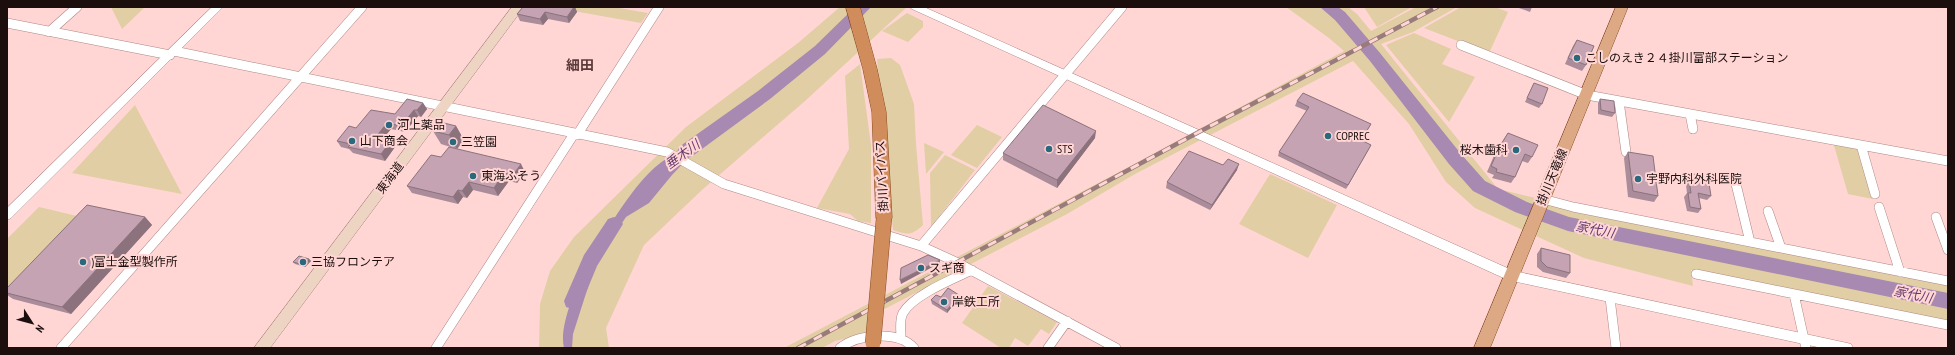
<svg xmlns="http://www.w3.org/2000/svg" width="1955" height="355" font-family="'PT Sans Narrow','Noto Sans JP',sans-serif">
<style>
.green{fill:#e2cea4}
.water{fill:#a789b1}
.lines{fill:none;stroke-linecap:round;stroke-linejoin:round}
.stream{stroke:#a789b1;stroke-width:3}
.river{fill:#a789b1;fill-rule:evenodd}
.minor-casing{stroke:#ad8886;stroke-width:10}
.tertiary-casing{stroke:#ad8886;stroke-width:1}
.secondary-casing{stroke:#ad8886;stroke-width:1}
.primary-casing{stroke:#8a4d25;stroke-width:1}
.trunk-casing{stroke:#8a4d25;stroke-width:1}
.minor{stroke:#fff;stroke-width:9}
.tertiary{fill:#fff;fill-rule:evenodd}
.secondary{fill:#eed4c2;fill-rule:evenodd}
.primary{fill:#dca984;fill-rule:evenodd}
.trunk{fill:#d08c5b;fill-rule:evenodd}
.rail-casing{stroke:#987b7a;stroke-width:4.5}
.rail{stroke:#ffd6d4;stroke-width:3;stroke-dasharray:9;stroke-linecap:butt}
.trunk-bridge-casing{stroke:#8a4d25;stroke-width:16;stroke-linecap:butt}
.trunk-bridge{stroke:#d08c5b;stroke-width:15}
.wall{fill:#aa8c9a}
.shaded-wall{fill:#8b727d}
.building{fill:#c6a3b3;stroke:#8b727d}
.poi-dot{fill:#29687d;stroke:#ffd6d4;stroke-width:1.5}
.labels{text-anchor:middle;stroke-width:4;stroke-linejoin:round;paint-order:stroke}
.poi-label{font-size:12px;fill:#1b0e0d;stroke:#ffd6d4;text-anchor:start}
.street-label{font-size:12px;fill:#1b0e0d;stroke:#ffd6d4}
.water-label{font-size:13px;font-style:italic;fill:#643b70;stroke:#ffd6d4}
.quarter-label{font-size:14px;font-weight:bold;fill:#5b3b3a;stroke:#ffd6d4}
</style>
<rect width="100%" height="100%" fill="#ffd6d4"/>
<path class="green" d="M111,7H145L122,29Z
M551,7H613L648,13L641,23Z
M840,7H907L805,101L703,189L644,245L606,328L609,348H539L540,304L550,271L574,237L686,127L798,43Z
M1286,7H1348L1357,14L1371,31L1416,7H1457L1413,32L1381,44L1498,189L1573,207L1948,281V325L1691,270L1693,286L1584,258L1475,208L1446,182L1409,124L1353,61L1135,174L1067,214L875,314L865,334L835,341L822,348H784L1161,150L1344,51L1329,38Z
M1364,7H1412L1377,27Z
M1461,7H1495L1508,12L1489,53L1424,28Z
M907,13L923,21V27L908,42L882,31Z
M1414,33L1451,49L1442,64L1475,77L1449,122L1386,45Z
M891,58L900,65L914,104L916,144L923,225C911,236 908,235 893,230L877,59Z
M860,64L871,145V223L858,221L850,214L817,208L849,149L845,76Z
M135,105L182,194L72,173Z
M977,125L1002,137L977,168L951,155Z
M1833,142L1859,146L1873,199L1848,194Z
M924,143L944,152L926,174Z
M945,155L975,170L931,227L930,173Z
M1270,174L1337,205L1308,258L1239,224Z
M39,207L77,216L7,291V239Z
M988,286L1057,322L1049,334L1041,329L1028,346L1015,338L1009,348H1001L962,323Z"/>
<path class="water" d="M711,134L672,175L649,203L626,217L596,262L573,334L572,348H564C554,309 619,203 648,174C664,157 690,144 711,134Z"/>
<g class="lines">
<path class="stream" d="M1332,10L1338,7"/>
<path class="river" d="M855,7H871L825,54L770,99L691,157L685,158L679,157L677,152L679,147L758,91L815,46Z
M1320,7H1338L1345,12L1380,53L1461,154L1485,181L1527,202L1569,217L1948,293V309L1568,231L1515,212L1473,191L1449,164L1370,61L1335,20Z
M614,217L620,219L623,224L597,266L580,307L573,309L566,307L564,301L584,255L608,219Z"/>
<defs>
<path id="minor" d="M7,23L170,55
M49,32L77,7
M1461,45L1587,95L1948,161
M174,51L667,152L724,184L921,246L956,262L1116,348
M1619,101L1626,152
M1690,114L1693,129
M577,135L659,7
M1861,145L1875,194
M1735,180L1750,242
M1543,199L1573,207L1948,281
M1879,207L1900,272
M1768,211L1781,248
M1936,217L1948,250
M921,246L1122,7
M1696,274L1948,325
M1794,294L1806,348
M1610,298L1616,348
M901,338C901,330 899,320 903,313C913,295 953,279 972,270
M61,348L362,7
M436,348L574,134
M840,348C858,334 898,330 914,348
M1048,348L1067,321"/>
<path id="tertiary" d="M212,7H223L11,218L7,220V208Z
M910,7H924L1514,271L1847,343L1851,344L1853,348H1822L1508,280L912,9Z"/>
<path id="secondary" d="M512,7H524L270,348H254Z"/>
<path id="primary" d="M1616,7H1628L1490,348H1474Z"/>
<path id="trunk" d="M846,7H860L877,69L886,112L892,218L889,222L884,224L879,222L876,218L872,112L863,69Z"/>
</defs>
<use href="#minor" class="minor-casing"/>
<use href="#tertiary" class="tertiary-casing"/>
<use href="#secondary" class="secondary-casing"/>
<use href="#primary" class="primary-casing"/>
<use href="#trunk" class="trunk-casing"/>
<use href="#minor" class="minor"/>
<use href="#tertiary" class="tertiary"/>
<use href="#secondary" class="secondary"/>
<use href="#primary" class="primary"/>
<use href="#trunk" class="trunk"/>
<defs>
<path id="rail" d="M798,348L1197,133L1437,7"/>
</defs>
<use href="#rail" class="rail-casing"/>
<use href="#rail" class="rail"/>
<defs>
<path id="trunk-bridge" d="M873,343L884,218"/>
</defs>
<use href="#trunk-bridge" class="trunk-bridge-casing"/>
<use href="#trunk-bridge" class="trunk-bridge"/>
</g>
<path class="wall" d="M523,7H575L577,12L569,23L548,19L543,25L520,21L517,14Z
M1516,7H1532L1530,12Z
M1577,40L1586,65L1582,71L1565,64L1573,46Z
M1534,83L1542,104L1539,108L1525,102Z
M1600,99L1615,113L1612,117L1598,114V103Z
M1297,101L1371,124L1362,141L1371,145L1346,189L1278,156L1279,152L1307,111L1295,106Z
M423,103L427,109L421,117L418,116L405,132L391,129L382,139L395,147L385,161L353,153L349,149L341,147L337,141L356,128L395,114Z
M456,126L464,140L457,149L441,144L433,131Z
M1508,133L1532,157L1528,163L1522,161L1515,177L1511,183L1492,178L1494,175L1487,172L1496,151Z
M1095,138L1057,188L1003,160V153Z
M1628,152L1658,196L1654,202L1628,197L1624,158Z
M441,157L525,172L517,183L509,181L498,196L473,190L467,198L463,197L458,204L412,193L407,186Z
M1223,165L1237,170L1210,210L1166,188L1167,182Z
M1688,173L1711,196L1707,200L1699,198L1701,209L1698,213L1687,211L1684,197L1687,193L1685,177Z
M145,217L152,225L71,314L13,299L7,295V288Z
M1541,248L1570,273L1566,278L1543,272L1537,267V254Z
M309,259L311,261L305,267L295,264L293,262Z
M941,297L959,298L947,313L932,304L931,300Z"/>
<path class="shaded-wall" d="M574,7H575L577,12L569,23L567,17Z
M545,12L548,19L543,25L540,19Z
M423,103L427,109L421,117L417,110Z
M414,110L418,116L405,132L401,126Z
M387,123L391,129L379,144L375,138Z
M456,126L464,140L457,149L449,135Z
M1096,131L1095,138L1057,188V180Z
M391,141L395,147L385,161L381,154Z
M1371,145L1369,149L1346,189L1348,185Z
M521,164L525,172L517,183L513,175Z
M1239,164L1237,170L1210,210L1212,205Z
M504,173L509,181L498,196L494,188Z
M469,182L473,190L467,198L462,191Z
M458,190L463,197L458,204L453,197Z
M145,217L152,225L71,314L62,307Z
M309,259L311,261L305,267L304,265Z
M940,260V263L901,284L900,280Z
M959,295V298L947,313V310Z"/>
<path class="building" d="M523,7H574L567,17L545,12L540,19L517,14Z
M1577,40L1594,46L1586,65L1568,58Z
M1534,83L1548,88L1542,104L1527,98Z
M1303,93L1371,124L1361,140L1371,145L1348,185L1279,152L1309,107L1297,101Z
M407,99L423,103L417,110H414L401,126L387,123L375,138L391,141L381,154L348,147L351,144L337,141L349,126L356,128L371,110L395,114Z
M1600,99L1614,101L1615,113L1601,110Z
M1043,105L1096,131L1057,180L1003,153Z
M440,122L456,126L449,135L433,131Z
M1508,133L1538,145L1532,157L1525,154L1515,177L1496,172L1497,169L1491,166L1500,146Z
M449,147L521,164L513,175L504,173L494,188L469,182L462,191L458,190L453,197L407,186L431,155L441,157Z
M1189,151L1223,165L1228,159L1239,164L1212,205L1167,182Z
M1628,152L1653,156L1658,196L1633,191Z
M1688,173L1708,177L1711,196L1698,193L1701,209L1690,207L1688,193H1691Z
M87,205L145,217L62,307L7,293V288Z
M1541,248L1570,255V273L1547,267L1541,261Z
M928,255L940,260L900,280L901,268Z
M299,256L309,259L304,265L293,262Z
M948,288L959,295L947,310L931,300L936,295L941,297Z"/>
<g class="poi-dot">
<circle cx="1577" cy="58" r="4"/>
<circle cx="389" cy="125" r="4"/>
<circle cx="1328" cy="136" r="4"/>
<circle cx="352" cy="141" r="4"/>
<circle cx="453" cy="142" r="4"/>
<circle cx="1049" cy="149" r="4"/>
<circle cx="1516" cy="150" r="4"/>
<circle cx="473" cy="176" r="4"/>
<circle cx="1638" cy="179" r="4"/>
<circle cx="83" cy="262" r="4"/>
<circle cx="303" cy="262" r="4"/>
<circle cx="921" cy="268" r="4"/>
<circle cx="944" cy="302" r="4"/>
</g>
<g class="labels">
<g class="poi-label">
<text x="1585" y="62">こしのえき２４掛川富部ステーション</text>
<text x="397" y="129">河上薬品</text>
<text x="1336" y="140">COPREC</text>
<text x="360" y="145">山下商会</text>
<text x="461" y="146">三笠園</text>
<text x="1057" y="153">STS</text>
<text x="1508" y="154" text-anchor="end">桜木歯科</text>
<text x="481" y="180">東海ふそう</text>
<text x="1646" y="183">宇野内科外科医院</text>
<text x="91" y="266">)富士金型製作所</text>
<text x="311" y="266">三協フロンテア</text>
<text x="929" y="272">スギ商</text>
<text x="952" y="306">岸鉄工所</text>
</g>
<g class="street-label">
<text transform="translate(882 176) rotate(-93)" y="4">掛川バイパス</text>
<text transform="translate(1552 177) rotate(-67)" y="4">掛川天竜線</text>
<text transform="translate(390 178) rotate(-53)" y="4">東海道</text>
</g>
<g class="water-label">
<text transform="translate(682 154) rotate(-36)" y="5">垂木川</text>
<text transform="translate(1595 229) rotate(11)" y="5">家代川</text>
<text transform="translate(1913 294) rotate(11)" y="5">家代川</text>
</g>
<g class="quarter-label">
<text x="580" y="70">細田</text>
</g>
</g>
<rect width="1955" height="355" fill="none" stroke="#1b0e0d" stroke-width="16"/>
<g transform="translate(32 323) rotate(126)" stroke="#ffd6d4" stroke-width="3" paint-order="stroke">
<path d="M0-3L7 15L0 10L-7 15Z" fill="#1b0e0d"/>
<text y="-6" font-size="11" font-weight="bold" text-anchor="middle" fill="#1b0e0d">N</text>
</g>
</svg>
